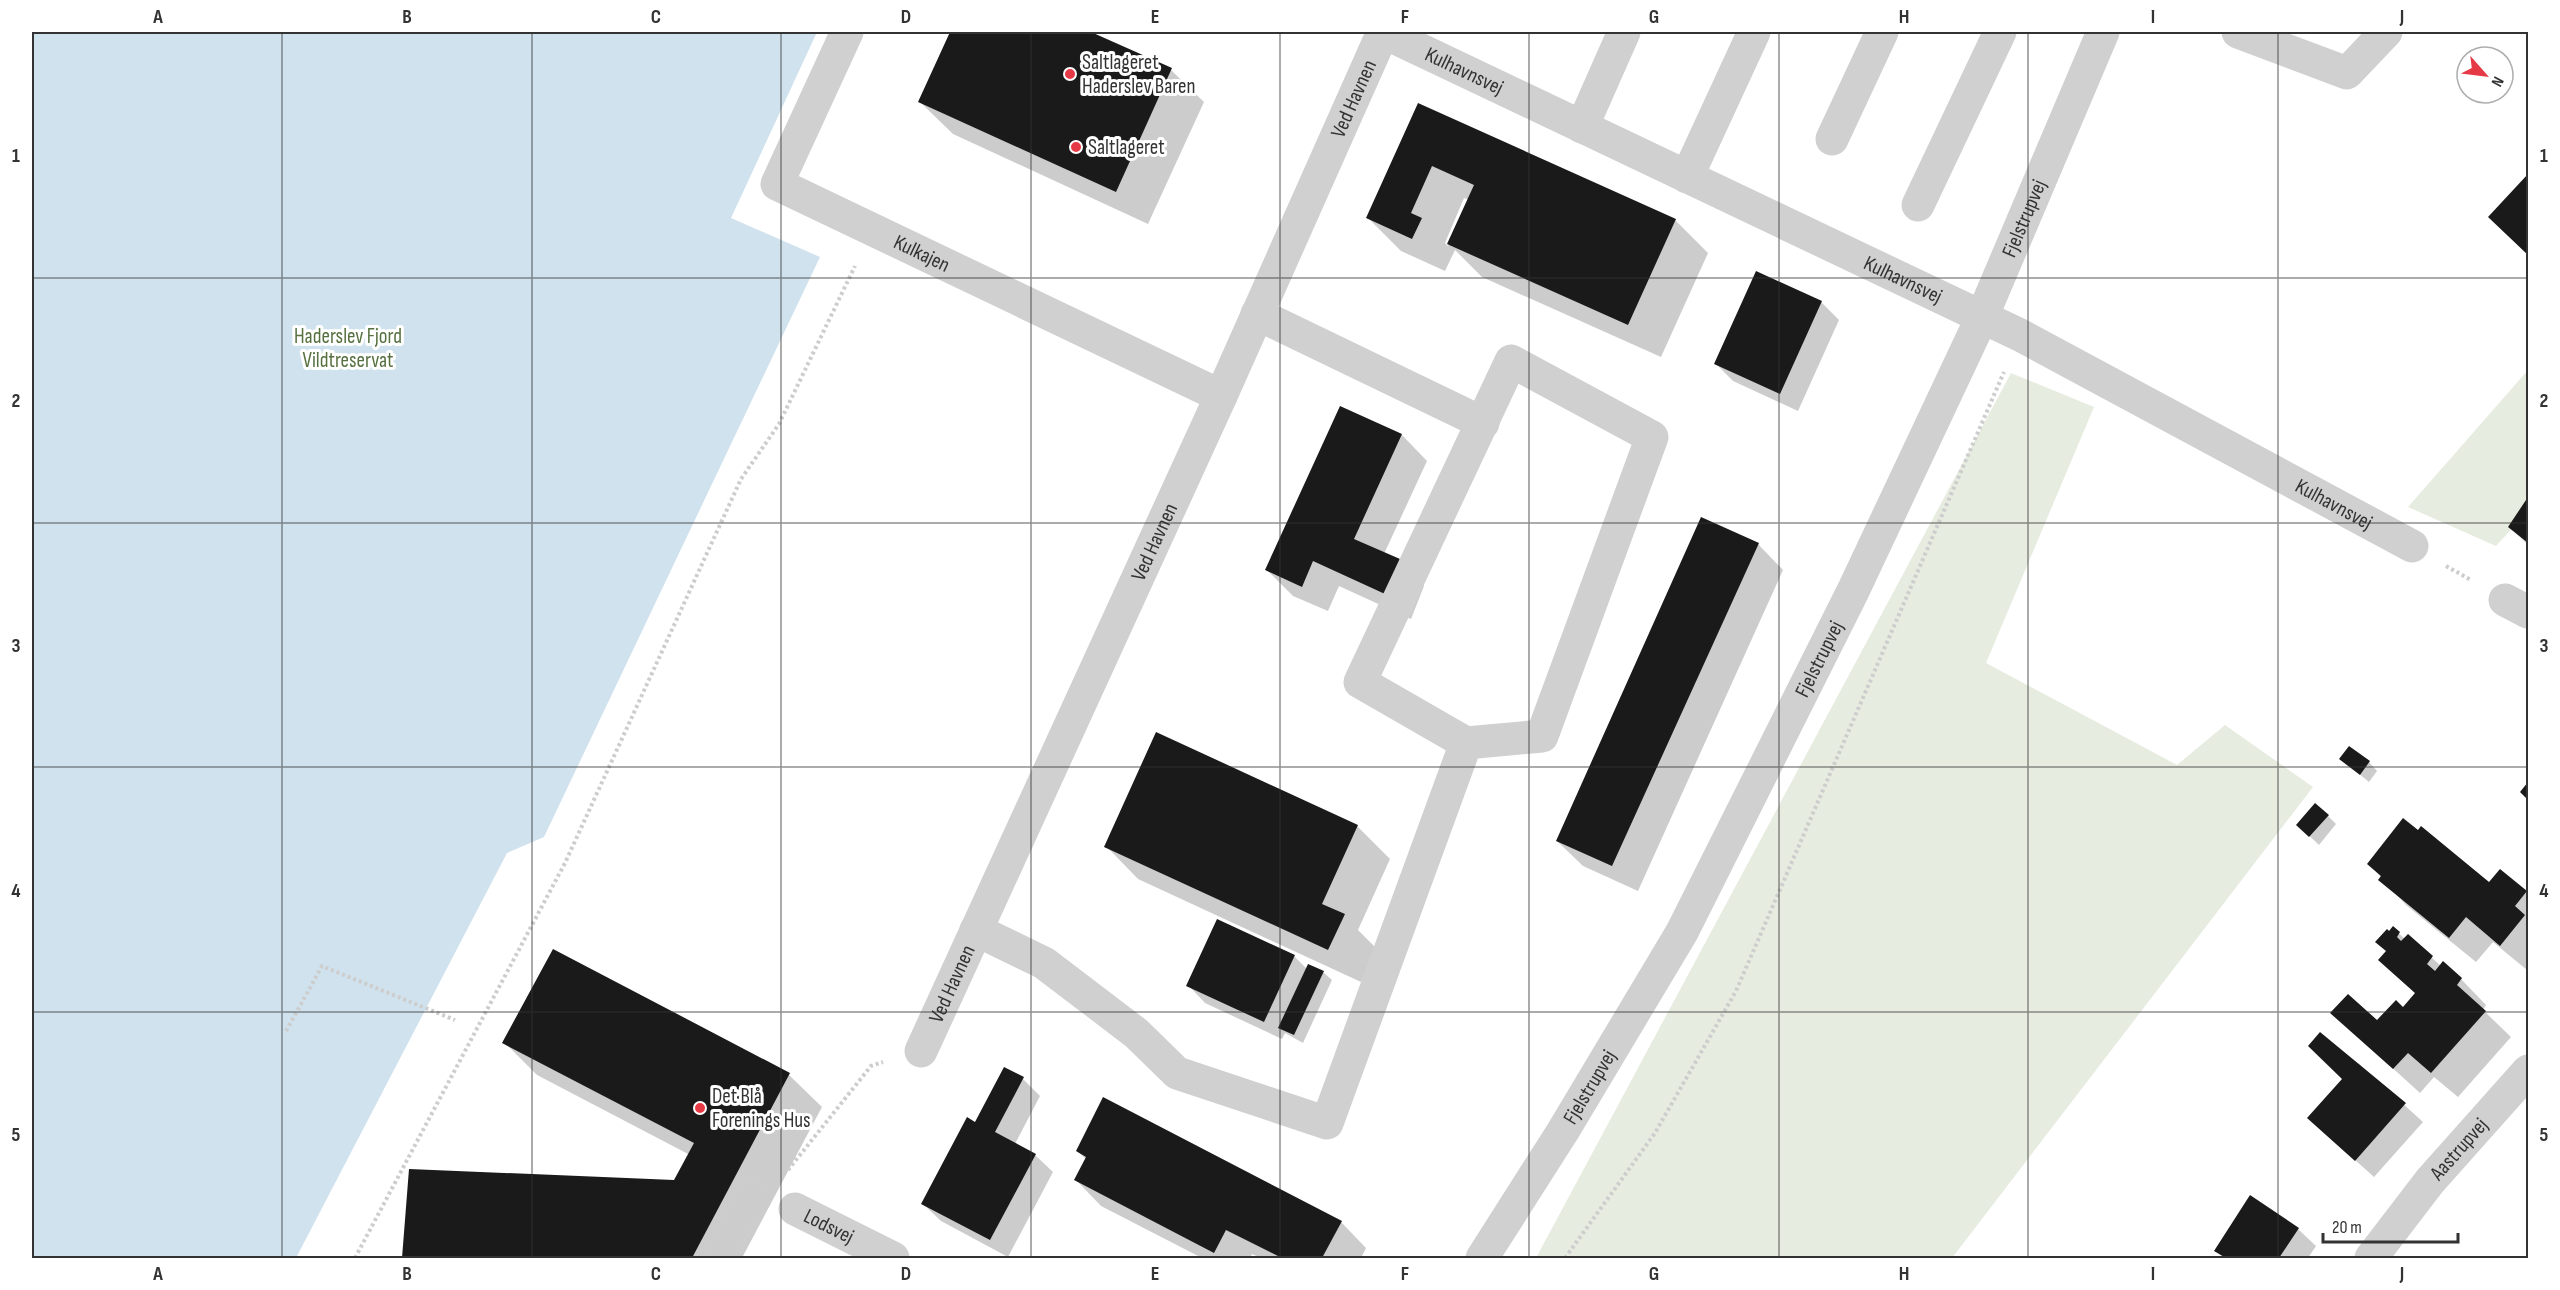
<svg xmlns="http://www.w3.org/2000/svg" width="2560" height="1290" font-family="'Sofia Sans Condensed',sans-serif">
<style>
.green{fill:#e6ecdf}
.water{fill:#cfe2ee}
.shadow{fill:#0003;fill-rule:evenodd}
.building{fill:#1a1a1a}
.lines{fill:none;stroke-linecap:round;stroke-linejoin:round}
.path{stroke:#cdcdcd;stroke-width:4;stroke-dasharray:3 3;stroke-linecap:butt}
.minor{stroke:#d0d0d0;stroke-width:33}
.grid{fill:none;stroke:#333;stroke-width:1.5;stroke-opacity:0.55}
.poi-dot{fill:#e63946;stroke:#fff;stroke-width:2}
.labels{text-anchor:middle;stroke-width:6;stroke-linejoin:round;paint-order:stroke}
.poi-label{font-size:21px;fill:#333;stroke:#fff;text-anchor:start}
.street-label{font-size:21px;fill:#333;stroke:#fff}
.park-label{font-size:21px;fill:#56703f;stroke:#fff}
.neatline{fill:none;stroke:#333;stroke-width:2}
.grid-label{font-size:20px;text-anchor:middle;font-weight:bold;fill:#333}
</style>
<rect width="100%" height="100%" fill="#fff"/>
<path class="green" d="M2528,370V511L2496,546L2408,507Z
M2011,373L2094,407L1986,663L2177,765L2225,725L2313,787L1952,1258H1536Z"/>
<path class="water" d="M32,32H817L731,218L820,257L544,837L507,853L296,1258H32Z"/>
<path class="shadow" d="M952,32H1087L1171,70L1204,102L1148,224L953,134L920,102Z
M1418,105L1675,220L1708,253L1661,357L1482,277L1455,250L1445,271L1401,251L1368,218ZM1464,198L1469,200L1448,246L1445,243Z
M2528,176V255L2490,217Z
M1821,302L1839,320L1798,411L1733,381L1716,364Z
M1341,408L1402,435L1427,461L1384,554L1399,561L1424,586L1411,619L1339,586L1328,611L1293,596L1267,570Z
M2528,499V545L2510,527Z
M1758,544L1783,570L1638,891L1583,866L1557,841Z
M2341,759L2369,762L2377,771L2369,782Z
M2328,816L2336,824L2319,845L2298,825Z
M1357,826L1390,859L1358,930L1376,948L1361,982L1138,879L1106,846Z
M2369,864L2526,892L2528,895V968L2527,970L2493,942L2476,962L2406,905Z
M1218,921L1295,957L1307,969L1323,972L1332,980L1303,1043L1285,1033L1282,1039L1205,1003L1188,985Z
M2393,928L2405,939L2408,936L2441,966L2461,979L2486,1005L2483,1010L2511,1037L2458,1097L2434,1077L2420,1093L2332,1013L2378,1022L2403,1009L2416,994L2380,960L2387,952L2389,933Z
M504,1042L789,1075L822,1107L742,1258H404L410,1170L675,1182L690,1155L537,1075Z
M2358,1063L2423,1122L2374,1177L2327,1135Z
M1023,1079L1040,1096L1015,1144L1035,1155L1053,1172L1008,1257L941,1221L923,1204Z
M1077,1151L1341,1222L1366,1248L1361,1258H1261L1252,1254L1250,1258H1202L1101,1206L1076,1180L1086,1159Z
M2298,1229L2316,1246L2308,1258H2224L2216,1251Z"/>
<path class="building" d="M950,32H1091L1172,68L1116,192L918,102Z
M1418,103L1676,219L1628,325L1447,244L1474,185L1432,166L1411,213L1422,218L1412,239L1366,218Z
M2528,174V255L2488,217Z
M1756,271L1822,301L1780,394L1714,364Z
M1340,406L1402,434L1354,539L1400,559L1385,594L1313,561L1302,587L1265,570Z
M2528,497V543L2508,527Z
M1701,517L1759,543L1612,866L1556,841Z
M1156,732L1358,825L1322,904L1345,914L1328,950L1104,847Z
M2349,746L2370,761L2360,775L2339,759Z
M2528,782V800L2520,792Z
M2315,803L2329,815L2309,837L2296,825Z
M2403,818L2418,830L2421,826L2489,882L2500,869L2527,891L2515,906L2525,915L2500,946L2466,917L2449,938L2378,880L2381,876L2367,864Z
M1217,919L1295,955L1264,1022L1186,986Z
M2393,926L2400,932L2397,937L2401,941L2408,934L2433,956L2427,964L2435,971L2443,961L2462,978L2457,985L2486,1011L2431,1073L2408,1053L2393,1069L2330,1013L2348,994L2377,1020L2396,1000L2403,1007L2415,993L2378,960L2386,951L2375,942L2387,929L2389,931Z
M553,949L790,1073L692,1258H402L409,1169L674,1180L694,1143L502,1043Z
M1308,964L1324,971L1294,1035L1278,1028Z
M2320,1032L2406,1103L2355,1161L2307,1118L2342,1079L2308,1046Z
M1004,1067L1024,1077L995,1132L1036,1154L990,1240L921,1204L967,1117L975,1122Z
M1103,1097L1342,1221L1322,1258H1282L1226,1230L1214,1253L1074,1180L1086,1157L1076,1151Z
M2250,1195L2299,1228L2279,1258H2226L2214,1251Z"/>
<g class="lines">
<path class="path" d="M2446,566L2471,580
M286,1031L322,966L455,1020
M788,1170L871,1066L883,1062
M355,1258L565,863L741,479L779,424L855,266
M702,1258L745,1177L762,1186
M736,1258L757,1219
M1565,1258L1655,1133L1736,991L2004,372"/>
<g class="minor">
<path id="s1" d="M847,32L777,184L1221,396"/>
<path id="s2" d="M1383,32L2020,335L2412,546"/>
<path d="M2238,32L2347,73L2386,32"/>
<path d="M1582,127L1624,32"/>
<path d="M1832,139L1882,32"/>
<path d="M1687,177L1754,32"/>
<path d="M1918,205L2000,32"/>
<path d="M1257,314L1483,423"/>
<path d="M2505,600L2528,612"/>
<path d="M976,930L1044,963L1136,1033L1177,1073L1327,1123L1466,743L1542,736L1652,437L1511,361L1360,682L1466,743"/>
<path id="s3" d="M921,1051L1221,396L1383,32"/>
<path id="s4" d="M795,1209L893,1258"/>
<path id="s5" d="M1482,1258L1563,1131L1682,932L1853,591L1982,317L2103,32"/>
<path id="s6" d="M2371,1258L2430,1181L2528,1071"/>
</g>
</g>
<path class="grid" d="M282,32V1258M532,32V1258M781,32V1258M1031,32V1258M1280,32V1258M1529,32V1258M1779,32V1258M2028,32V1258M2278,32V1258M32,278H2528M32,523H2528M32,767H2528M32,1012H2528"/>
<g class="poi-dot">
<circle cx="1070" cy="74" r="6"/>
<circle cx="1076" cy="147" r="6"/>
<circle cx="700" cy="1108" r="6"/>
</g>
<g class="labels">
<g class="poi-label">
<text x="1082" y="69">Saltlageret<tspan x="1082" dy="24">Haderslev Baren</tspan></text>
<text x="1088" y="154">Saltlageret</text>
<text x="712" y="1103">Det Blå<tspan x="712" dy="24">Forenings Hus</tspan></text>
</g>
<g class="street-label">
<text dy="7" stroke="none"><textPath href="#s2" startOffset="90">Kulhavnsvej</textPath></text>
<text dy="7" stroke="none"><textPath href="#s3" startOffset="1046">Ved Havnen</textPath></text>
<text dy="7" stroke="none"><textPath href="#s5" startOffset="1174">Fjelstrupvej</textPath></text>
<text dy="7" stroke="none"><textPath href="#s1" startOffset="328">Kulkajen</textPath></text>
<text dy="7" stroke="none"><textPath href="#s2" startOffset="576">Kulhavnsvej</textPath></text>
<text dy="7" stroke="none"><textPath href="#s2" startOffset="1062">Kulhavnsvej</textPath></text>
<text dy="7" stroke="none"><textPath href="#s3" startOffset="560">Ved Havnen</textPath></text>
<text dy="7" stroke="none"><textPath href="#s5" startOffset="688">Fjelstrupvej</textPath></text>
<text dy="7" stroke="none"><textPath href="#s3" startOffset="74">Ved Havnen</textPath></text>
<text dy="7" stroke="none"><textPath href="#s5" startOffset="202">Fjelstrupvej</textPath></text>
<text dy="7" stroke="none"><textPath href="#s6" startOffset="140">Aastrupvej</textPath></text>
<text dy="7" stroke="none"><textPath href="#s4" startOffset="38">Lodsvej</textPath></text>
</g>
<g class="park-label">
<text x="348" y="343">Haderslev Fjord<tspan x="348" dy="24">Vildtreservat</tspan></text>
</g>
</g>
<rect width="2560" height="1290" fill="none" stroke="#ffffff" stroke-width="66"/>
<g transform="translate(2485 75) rotate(118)"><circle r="28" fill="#ffffff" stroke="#adadad" stroke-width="1.5"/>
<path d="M0-4.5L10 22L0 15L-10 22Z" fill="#e63946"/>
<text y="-9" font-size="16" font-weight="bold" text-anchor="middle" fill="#333333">N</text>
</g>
<path d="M2323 1233v9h135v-9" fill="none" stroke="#333333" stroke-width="3"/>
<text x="2332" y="1233" font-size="18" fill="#333333" stroke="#ffffff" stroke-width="4.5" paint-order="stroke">20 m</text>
<rect x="33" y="33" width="2494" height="1224" class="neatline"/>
<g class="grid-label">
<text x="158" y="23">A</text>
<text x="407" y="23">B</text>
<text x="656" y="23">C</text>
<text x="906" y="23">D</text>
<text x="1155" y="23">E</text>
<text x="1405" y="23">F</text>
<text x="1654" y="23">G</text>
<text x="1904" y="23">H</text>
<text x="2153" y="23">I</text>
<text x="2402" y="23">J</text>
<text x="16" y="162">1</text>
<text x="2544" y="162">1</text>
<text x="16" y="407">2</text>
<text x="2544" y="407">2</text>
<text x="16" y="652">3</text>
<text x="2544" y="652">3</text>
<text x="16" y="897">4</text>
<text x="2544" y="897">4</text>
<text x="16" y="1141">5</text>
<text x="2544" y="1141">5</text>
<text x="158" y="1280">A</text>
<text x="407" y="1280">B</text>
<text x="656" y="1280">C</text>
<text x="906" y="1280">D</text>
<text x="1155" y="1280">E</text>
<text x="1405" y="1280">F</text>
<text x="1654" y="1280">G</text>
<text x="1904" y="1280">H</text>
<text x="2153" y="1280">I</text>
<text x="2402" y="1280">J</text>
</g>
</svg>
